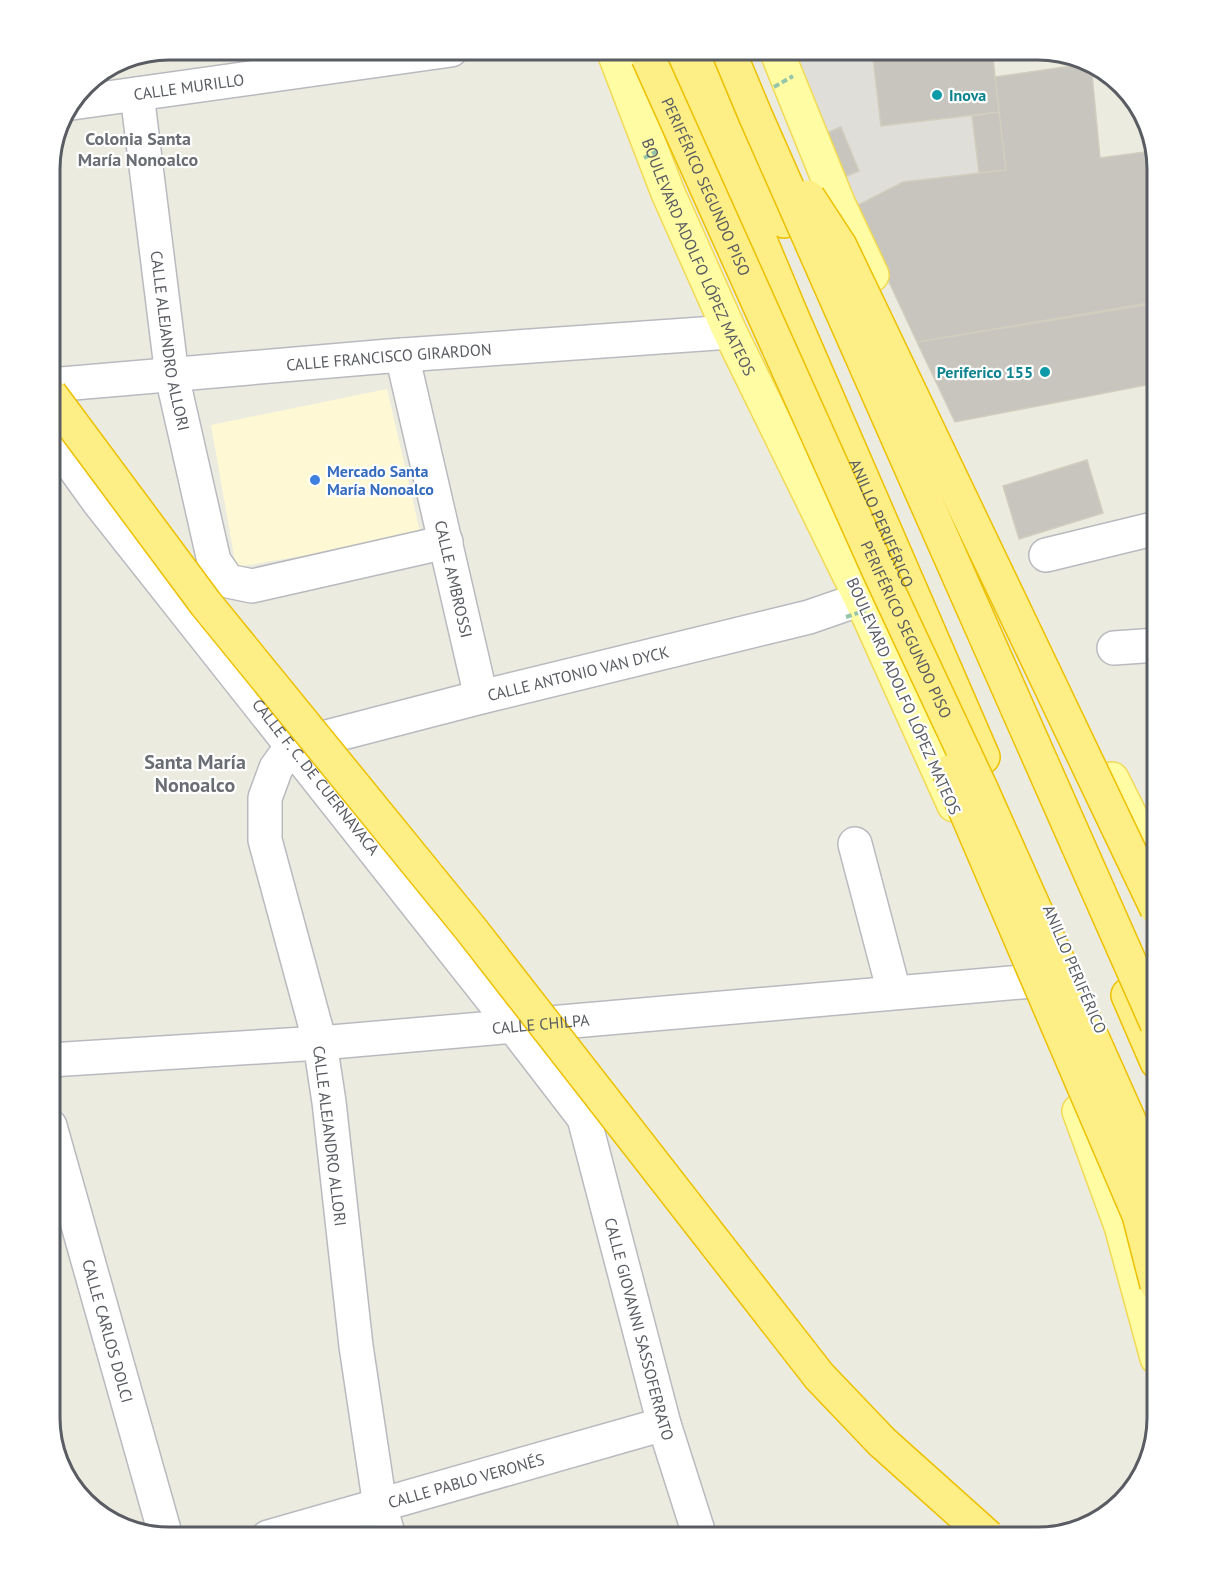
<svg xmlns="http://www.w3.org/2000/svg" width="1207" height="1587" font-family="'PT Sans',sans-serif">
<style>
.commercial{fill:#fef9d4}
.industrial{fill:#e0ded8}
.building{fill:#c7c5bd;stroke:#d1cdbf;stroke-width:1.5}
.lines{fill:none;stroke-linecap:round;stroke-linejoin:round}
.minor-casing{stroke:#b8bac0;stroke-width:36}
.major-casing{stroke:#f2d954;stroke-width:36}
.highway-casing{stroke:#edc000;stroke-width:36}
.minor{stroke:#fff;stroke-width:33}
.major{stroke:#fffca3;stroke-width:33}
.highway{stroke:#fdee86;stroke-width:33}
.highway-bridge-casing{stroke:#edc000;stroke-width:36;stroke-linecap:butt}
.path-bridge{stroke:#95c6a9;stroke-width:4;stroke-dasharray:6 3;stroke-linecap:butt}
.highway-bridge{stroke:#fdee86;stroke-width:33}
.culture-dot{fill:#0f9aa8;stroke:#fff;stroke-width:2}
.shop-dot{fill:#3f7fe0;stroke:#fff;stroke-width:2}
.labels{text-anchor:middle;stroke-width:4.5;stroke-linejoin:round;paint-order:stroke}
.street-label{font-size:16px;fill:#595c62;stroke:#fff}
.culture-label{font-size:16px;font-weight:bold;fill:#0d838f;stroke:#fff;text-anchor:start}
.shop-label{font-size:16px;font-weight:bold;fill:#366cbe;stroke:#fff;text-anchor:start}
.neighbourhood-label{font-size:18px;font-weight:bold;fill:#6a6e74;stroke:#fff}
.quarter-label{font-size:20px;font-weight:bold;fill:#6a6e74;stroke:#fff}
.rim{fill:none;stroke:#595c62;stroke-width:3}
</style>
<rect width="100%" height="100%" fill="#ecebe0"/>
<path class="commercial" d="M387,389L421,536L236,567L211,425Z"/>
<path class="industrial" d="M791,50H992L1006,170L903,182L854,207Z"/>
<path class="building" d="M872,50H992L999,112L881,126Z
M1091,63L1100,158L1152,151L1158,169L1157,303L917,342L854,207L903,182L1006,170L995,77Z
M999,112L1006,170L979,173L972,116Z
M841,127L859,171L842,178L824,134Z
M1148,303L1157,361V383L955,422L917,342Z
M1087,460L1103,513L1019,539L1003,486Z
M1157,571V631L1149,572Z"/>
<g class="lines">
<defs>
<g id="minor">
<path id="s1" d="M137,94L172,376L214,561L228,581L252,586L446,542"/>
<path id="s2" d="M72,103L451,50"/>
<path id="s3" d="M402,355L481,697"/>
<path id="s4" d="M50,385L389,356L730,332"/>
<path id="s5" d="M50,434L98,501L514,1027L584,1118L664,1424L700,1537"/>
<path d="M1046,555L1157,528"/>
<path d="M1114,648L1157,645"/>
<path d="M855,844L894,992"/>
<path id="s6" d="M50,1060L320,1043L1033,981"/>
<path id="s7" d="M50,1126L166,1537"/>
<path id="s8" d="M268,1537L664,1424"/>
<path id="s9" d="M389,1537L380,1506L356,1346L329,1102L320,1043L265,840V798L276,768L292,746L481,697L809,617L861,599"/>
</g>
<g id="major">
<path id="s10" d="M613,50L668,193L730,332L861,599L954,805"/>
<path d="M776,50L838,203L872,275"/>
<path d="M1112,779L1157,869"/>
<path d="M1079,1111L1121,1226L1157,1358"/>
</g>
<g id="highway">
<path id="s11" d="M681,50L790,312L983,757"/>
<path d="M709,50L784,221"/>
<path d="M1128,995L1157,1062"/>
</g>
</defs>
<use href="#minor" class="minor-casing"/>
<use href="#major" class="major-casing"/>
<use href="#highway" class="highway-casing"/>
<use href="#minor" class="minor"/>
<use href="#major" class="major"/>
<use href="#highway" class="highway"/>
<defs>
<g id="highway-bridge">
<path d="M728,50L756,117L1157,1024"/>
<path id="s12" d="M648,57L879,571L982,791L1136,1136L1157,1204"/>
<path d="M808,197L840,246L1157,909"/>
<path d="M50,394L206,604L470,928L819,1376L882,1442L988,1537"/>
<path d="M949,772L1139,1215L1157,1285"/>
</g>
</defs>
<use href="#highway-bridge" class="highway-bridge-casing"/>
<path class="path-bridge" d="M774,87L793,76
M644,158L659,150
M846,617L866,610"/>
<use href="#highway-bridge" class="highway-bridge"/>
</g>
<g class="culture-dot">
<circle cx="937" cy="95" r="6"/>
<circle cx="1045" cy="372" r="6"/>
</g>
<circle class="shop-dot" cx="315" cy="480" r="6"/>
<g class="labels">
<g class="street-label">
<text dy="6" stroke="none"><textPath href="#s2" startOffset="118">CALLE MURILLO</textPath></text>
<text dy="6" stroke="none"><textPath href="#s12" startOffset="142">PERIFÉRICO SEGUNDO PISO</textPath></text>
<text dy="6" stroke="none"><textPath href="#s10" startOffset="224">BOULEVARD ADOLFO LÓPEZ MATEOS</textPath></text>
<text dy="6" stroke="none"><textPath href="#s1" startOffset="249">CALLE ALEJANDRO ALLORI</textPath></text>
<text dy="6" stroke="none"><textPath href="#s4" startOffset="340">CALLE FRANCISCO GIRARDON</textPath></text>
<text dy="6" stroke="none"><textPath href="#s11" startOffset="514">ANILLO PERIFÉRICO</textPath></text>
<text dy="6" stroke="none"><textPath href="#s3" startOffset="230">CALLE AMBROSSI</textPath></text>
<text dy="6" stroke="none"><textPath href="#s12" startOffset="628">PERIFÉRICO SEGUNDO PISO</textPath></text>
<text dy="6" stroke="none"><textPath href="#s9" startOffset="1106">CALLE ANTONIO VAN DYCK</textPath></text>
<text transform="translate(904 696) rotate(66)" y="6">BOULEVARD ADOLFO LÓPEZ MATEOS</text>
<text dy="6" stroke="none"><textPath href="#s5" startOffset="434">CALLE F. C. DE CUERNAVACA</textPath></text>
<text transform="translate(1075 969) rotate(67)" y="6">ANILLO PERIFÉRICO</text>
<text dy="6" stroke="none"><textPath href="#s6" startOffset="492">CALLE CHILPA</textPath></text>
<text transform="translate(330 1136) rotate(83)" y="6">CALLE ALEJANDRO ALLORI</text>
<text dy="6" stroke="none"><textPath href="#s5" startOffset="1086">CALLE GIOVANNI SASSOFERRATO</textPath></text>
<text dy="6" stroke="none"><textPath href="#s7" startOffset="213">CALLE CARLOS DOLCI</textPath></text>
<text dy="6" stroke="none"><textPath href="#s8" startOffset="206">CALLE PABLO VERONÉS</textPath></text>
</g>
<g class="culture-label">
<text x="949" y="101">Inova</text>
<text x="1033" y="378" text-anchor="end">Periferico 155</text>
</g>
<g class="shop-label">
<text x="327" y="477">Mercado Santa<tspan x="327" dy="18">María Nonoalco</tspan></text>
</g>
<g class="neighbourhood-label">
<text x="138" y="145">Colonia Santa<tspan x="138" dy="21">María Nonoalco</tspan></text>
</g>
<g class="quarter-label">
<text x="195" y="769">Santa María<tspan x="195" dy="23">Nonoalco</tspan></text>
</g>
</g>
<path d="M0 0H1207V1587H0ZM169 60H1038A109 109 0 0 1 1147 169V1418A109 109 0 0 1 1038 1527H169A109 109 0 0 1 60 1418V169A109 109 0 0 1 169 60Z" fill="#fff" fill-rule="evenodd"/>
<path class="rim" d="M169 60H1038A109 109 0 0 1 1147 169V1418A109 109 0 0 1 1038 1527H169A109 109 0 0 1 60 1418V169A109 109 0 0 1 169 60Z"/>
</svg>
